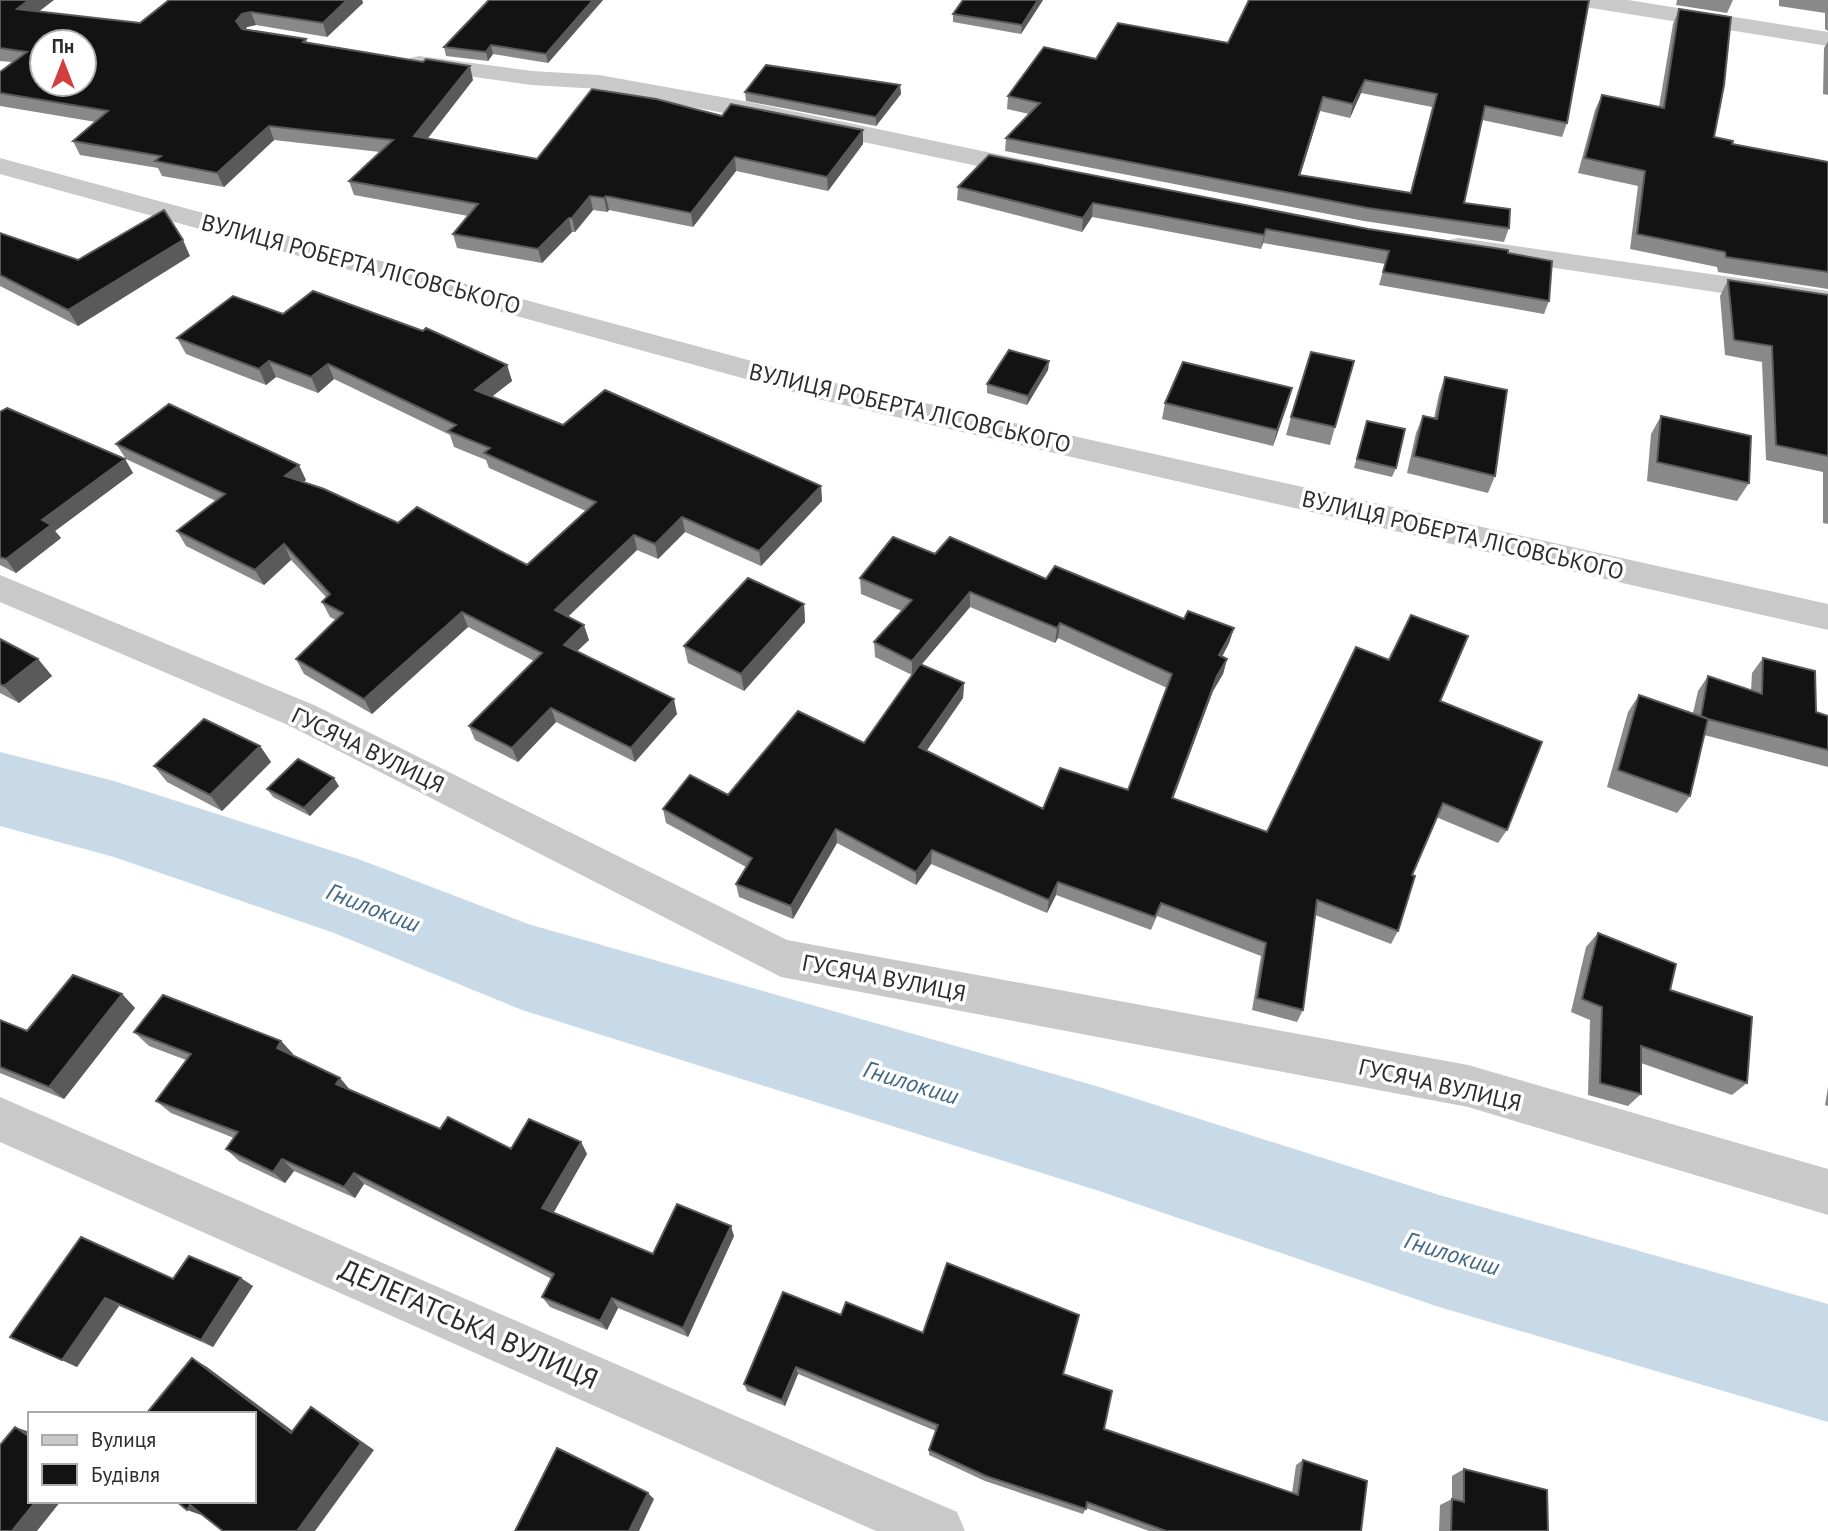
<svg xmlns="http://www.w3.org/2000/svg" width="1828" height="1531" font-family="'PT Sans',sans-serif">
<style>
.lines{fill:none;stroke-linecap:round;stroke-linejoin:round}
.river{fill:#c8d9e7;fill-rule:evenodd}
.street{fill:#c9c9c9;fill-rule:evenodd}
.wall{fill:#898989;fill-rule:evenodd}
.shaded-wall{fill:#5a5a5a}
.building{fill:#131313;stroke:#5a5a5a;stroke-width:2;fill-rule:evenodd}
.labels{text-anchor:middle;stroke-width:7;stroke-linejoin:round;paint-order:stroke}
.street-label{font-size:23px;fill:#2c2c2c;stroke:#fff}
.water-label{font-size:24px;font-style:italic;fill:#426886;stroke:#fff}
.near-street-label{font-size:28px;fill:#2c2c2c;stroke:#fff}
</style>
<rect width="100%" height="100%" fill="#fff"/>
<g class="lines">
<path class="river" d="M0,752L114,781L361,860L528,924L1096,1086L1436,1194L1828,1304V1422L1436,1306L1096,1190L522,1010L334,933L114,857L0,826Z"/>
<path class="street" d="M1574,0H1628L1828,32V46L1585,7L1577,5Z
M419,56L532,71L599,75L744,101L1035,162L1044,164L1048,170L1044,176L1035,178L744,117L599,89L532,85L410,68L407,63L410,58Z
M0,158L822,380L1828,604V630L822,400L0,174Z
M1459,238L1828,291V309L1449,252L1445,246L1449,240Z
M0,575L314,705L787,940L1468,1065L1828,1169V1215L1468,1107L781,977L288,725L0,602Z
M0,1097L957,1512L965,1531H876L0,1142Z"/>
</g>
<path class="wall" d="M0,0L39,12L140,23L169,0H362L363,3L327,37L256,25L247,27L246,29L306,39L307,42L473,80L427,139L537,159L722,116L863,144L828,191L736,171L693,227L609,210L607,212L593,210L575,232H572L542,263L457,248L453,234L468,216L354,195L349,181L380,152L274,140L224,187L162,176L158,168L80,155L73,141L96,122L0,106V72L12,62L0,61Z
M603,0L548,63L493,54L488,61L446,56L444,47Z
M1043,0L1021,34L953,22V14Z
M1677,0H1733L1727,13L1676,5Z
M1779,0H1828V31L1825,29V13L1779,6Z
M1679,9L1714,137L1732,144L1828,162V289L1718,272L1717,267L1630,249L1638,186L1578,173L1595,110L1602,95L1659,107L1673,24Z
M1118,23L1567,123L1562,137L1482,120L1464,203L1509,228L1504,242L1364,221L1005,151L1006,138L1029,114L1007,109L1008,96L1096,59ZM1361,93L1432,107L1410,193L1300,175L1320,111L1350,118Z
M1828,41V95L1823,94L1824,48Z
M900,85L901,94L876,126L746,101L745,92Z
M958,187L1368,229L1508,253L1549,301L1544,314L1379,285L1385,264L1263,243L1261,249L1092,217L1082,232L957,200Z
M0,233L78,260L190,256L78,326L0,286Z
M1728,280L1828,295V524L1823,523V472L1766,460L1762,362L1725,355L1720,296Z
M283,314L507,365L512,381L491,397L563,425L821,486L822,501L761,566L685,532L658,559L637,550L568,617L589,640L577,651L677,714L635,762L556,722L518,762L475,740L469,726L534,661L468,627L372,714L304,674L296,659L336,620L330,617L322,602L327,598L291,560L264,585L186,546L177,531L216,501L126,459L116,444L306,480L303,482L398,523L527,565L586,511L489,468L486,460L454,447L450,435L334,379L318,393L276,377L266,385L186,354L177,338Z
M1049,361L1048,370L1027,405L987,393V384Z
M1445,377L1495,476L1488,493L1407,473L1416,433L1423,416L1434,418L1439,394Z
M1292,388L1288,403L1273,446L1162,419L1165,403Z
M0,412L125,459L133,473L55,531L61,538L16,573L0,565Z
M1661,416L1749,483L1737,501L1647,481L1651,434Z
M1291,417L1335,427L1330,445L1286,435Z
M1367,421L1396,468L1392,477L1354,468Z
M935,554L1046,579L1184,619L1234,628L1229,643L1222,657L1227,659L1223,674L1213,691L1173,799L1267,832L1440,701L1507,830L1498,843L1436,817L1412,875L1398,931L1391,944L1315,915L1303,1010L1297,1022L1252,1010L1261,956L1157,916L1151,930L1056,895L1047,913L931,864L916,885L837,843L793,919L739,897L736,884L746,867L666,823L663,809L728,795L864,743L912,675L875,657L874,642L902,611L861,594L860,578ZM970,607L1055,643L1058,638L1167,688L1128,790L1043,809L926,751L963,698L964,683L921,665Z
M804,604L805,622L744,691L688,663L684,646Z
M0,639L38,659L52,676L19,703L0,693Z
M1763,658L1816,712L1828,716V767L1704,735L1690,796L1677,813L1607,787L1628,712L1639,695L1693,713L1698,691L1708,676L1751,691L1752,673Z
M260,746L271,762L222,811L167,782L154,766Z
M339,786L310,816L273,797L267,789Z
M1598,933L1670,990L1747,1083L1732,1095L1641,1063V1094L1628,1106L1588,1095L1590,1020L1571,1012L1586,947Z
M122,994L135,1008L64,1099L0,1073V1020L27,1031Z
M134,1032L281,1041L293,1054L292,1055L340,1078L349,1089L440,1129L511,1149L581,1142L587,1154L553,1213L653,1254L734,1236L688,1337L618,1308L607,1330L550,1307L542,1297L552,1279L364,1184L355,1198L294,1171L285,1183L239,1161L226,1149L234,1138L171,1113L156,1101L186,1060L149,1046Z
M1828,1087V1106L1825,1105Z
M81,1237L173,1279L253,1286L213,1347L119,1306L77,1367L10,1337Z
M841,1315L923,1333L1063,1374L1104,1429L1292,1493L1296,1465L1303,1460L1361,1531H1149L1086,1508L1083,1514L985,1481L929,1455V1450L936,1431L798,1374L785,1406L747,1391L744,1384Z
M1464,1469L1548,1531H1439L1440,1505L1452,1499V1476Z"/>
<path class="shaded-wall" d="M29,0H54L24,23L17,9Z
M347,0H362L363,3L327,37L323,23Z
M593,0H603L548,63L546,54Z
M1038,0H1043L1021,34L1022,25Z
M251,12L256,25L247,27L241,35L236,21L242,14Z
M491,45L493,54L488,61L486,52Z
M470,66L473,80L418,151L414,136Z
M1365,80L1361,93L1350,118L1353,104Z
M900,85L901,94L876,126V117Z
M1323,97L1320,111L1296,189L1299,175Z
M269,126L274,140L224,187L217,173Z
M863,130V144L828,191L827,177Z
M735,157L736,171L693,227L691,213Z
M590,196L593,210L575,232L572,218Z
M606,196L609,210L607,212L604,198Z
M1093,203L1092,217L1082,232L1083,218Z
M569,218L572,232L542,263L538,249Z
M1266,229L1263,243L1261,249L1264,235Z
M183,240L190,256L78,326L68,310Z
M269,361L276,377L266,385L259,369Z
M1049,361L1048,370L1027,405L1028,396Z
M328,364L334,379L318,393L311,377Z
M507,365L512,381L480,406L475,390Z
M1292,388L1288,403L1273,446L1277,430Z
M125,459L133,473L55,531L61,538L16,573L6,559L42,520Z
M299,465L306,480L292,492L285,476Z
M821,486L822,501L761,566L759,551Z
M682,517L685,532L658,559L655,544Z
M634,535L637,550L559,625L555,610Z
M284,544L291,560L264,585L255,570Z
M970,592V607L912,676V661Z
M804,604L805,622L744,691L741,674Z
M462,612L468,627L372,714L364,699Z
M1060,623L1058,638L1055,643L1057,628Z
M584,625L589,640L569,659L564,645Z
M1234,628L1229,643L1215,670L1219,655Z
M38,659L52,676L19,703L4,686Z
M1227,659L1223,674L1213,691L1168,812L1172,798L1217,676Z
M964,683L963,698L919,762V747Z
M674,699L677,714L635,762L631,748Z
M551,708L556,722L518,762L512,748Z
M260,746L271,762L222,811L210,795Z
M334,778L339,786L310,816L304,808Z
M836,829L837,843L793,919L791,906Z
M932,850L931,864L916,885V872Z
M1058,882L1056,895L1047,913L1049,900Z
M122,994L135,1008L64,1099L49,1087Z
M281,1041L293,1054L289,1061L277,1048Z
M340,1078L351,1091L336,1084Z
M581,1142L587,1154L550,1219L542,1208Z
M282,1159L294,1171L285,1183L273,1172Z
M354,1173L364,1184L355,1198L344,1187Z
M731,1226L734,1236L688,1337L683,1328Z
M241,1278L253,1286L213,1347L201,1340Z
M105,1298L119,1306L77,1367L62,1360Z
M612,1298L618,1308L607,1330L600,1321Z
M192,1358L207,1367L305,1440L291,1433Z
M796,1367L798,1374L785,1406L782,1400Z
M311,1407L324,1415L374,1450L315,1531H297Z
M15,1427L30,1432V1437Z
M648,1493L654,1499L639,1531H629Z
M36,1501H61L37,1531H12Z
M190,1505L204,1516L187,1510Z"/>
<path class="building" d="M0,0H29L17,9L140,23L169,0H347L323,23L251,12L242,14L236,21L242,29L306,39L303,42L423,62L426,59L470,66L414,136L537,159L592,89L656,99L722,116L731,104L863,130L827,177L735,157L691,213L606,196L604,198L590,196L572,218H569L538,249L453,234L478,204L349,181L393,140L269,126L217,173L155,161L161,156L73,141L108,111L0,93V72L27,52L0,48ZM42,42H84V84H42Z
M489,0H593L546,54L491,45L486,52L444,47Z
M963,0H1038L1022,25L953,14Z
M1249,0H1589L1567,123L1485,106L1464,203L1510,209L1509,228L1368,208L1006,138L1040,103L1008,96L1044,47L1096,59L1118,23L1228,43ZM1365,80L1437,94L1411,193L1299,175L1323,97L1353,104Z
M1679,9L1731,17L1724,85L1714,137L1733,141L1732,144L1828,162V272L1726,257L1725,252L1637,234L1645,171L1585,158L1602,95L1664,108Z
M766,65L900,85L876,117L745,92Z
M989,155L1368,229L1508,250V253L1552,261L1549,301L1383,272L1389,251L1266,229L1264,235L1093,203L1083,218L958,187Z
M164,210L183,240L68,310L0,275V233L78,260Z
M1728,280L1828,295V456L1776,445L1772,346L1734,340Z
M313,291L423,331L426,328L507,365L475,390L563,425L605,390L821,486L759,551L682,517L655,544L634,535L555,610L584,625L564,645L674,699L631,748L551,708L512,748L469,726L542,653L462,612L364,699L296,659L343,613L322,602L330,594L284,544L255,570L177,531L225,494L116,444L169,404L299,465L285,476L324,489L398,523L417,507L527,565L596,502L484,453L490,448L448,431L456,425L328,364L311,377L269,361L259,369L177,338L233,296L283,314Z
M1009,350L1049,361L1028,396L987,384Z
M1311,352L1354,361L1335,427L1291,417Z
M1183,362L1292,388L1277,430L1165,403Z
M1445,377L1507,390L1495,476L1414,456L1423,416L1437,419Z
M7,408L125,459L42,520L51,525L6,559L0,557V412Z
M1661,416L1751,436L1749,483L1657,462Z
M1367,421L1405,429L1396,468L1357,459Z
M893,537L935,554L950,537L1046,579L1055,566L1184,619L1188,611L1234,628L1219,655L1227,659L1217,676L1172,798L1267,832L1356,647L1389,660L1411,615L1468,636L1440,701L1542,742L1507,830L1443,803L1412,875L1415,876L1398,931L1317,900L1303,1010L1257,998L1266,943L1161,903L1155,917L1058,882L1049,900L932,850L916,872L836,829L791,906L736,884L752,858L663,809L690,775L728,795L798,711L864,743L920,664L964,683L919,747L1043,809L1060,768L1128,790L1172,674L1060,623L1057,628L970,592L912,661L874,642L912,600L860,578Z
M748,578L804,604L741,674L684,646Z
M0,639L38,659L4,686L0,684Z
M1763,658L1815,671L1816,712L1828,716V750L1708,719L1701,716L1708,676L1762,694Z
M1639,695L1708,719L1690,796L1618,770Z
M204,719L260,746L210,795L154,766Z
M298,759L334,778L304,808L267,789Z
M1598,933L1676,964L1670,990L1752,1017L1747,1083L1641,1046V1094L1600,1083L1602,1007L1582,999Z
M73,975L122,994L49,1087L0,1067V1020L27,1031Z
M163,995L281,1041L277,1048L340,1078L336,1084L440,1129L448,1117L511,1149L529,1119L581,1142L542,1208L653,1254L677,1204L731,1226L683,1328L612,1298L600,1321L542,1297L554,1274L354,1173L344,1187L282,1159L273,1172L226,1149L238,1132L156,1101L191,1054L134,1032Z
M81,1237L173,1279L189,1256L241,1278L201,1340L105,1298L62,1360L10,1337Z
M947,1263L1079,1315L1063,1374L1112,1391L1104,1429L1298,1495L1303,1460L1367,1481L1361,1531H1166L1087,1502L1086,1509L986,1476L929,1450L938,1425L796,1367L782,1400L744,1384L783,1292L841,1315L846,1302L923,1333Z
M192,1358L291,1433L311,1407L361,1443L297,1531H223L190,1505L187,1510L176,1501H254V1414H146Z
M15,1427L30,1437V1501H36L12,1531H0V1445Z
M557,1448L648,1493L629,1531H515Z
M1464,1469L1547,1490L1548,1531H1451L1452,1499L1464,1502Z"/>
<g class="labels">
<g class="street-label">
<text transform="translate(361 264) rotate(15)" y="8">ВУЛИЦЯ РОБЕРТА ЛІСОВСЬКОГО</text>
<text transform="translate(910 408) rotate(13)" y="8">ВУЛИЦЯ РОБЕРТА ЛІСОВСЬКОГО</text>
<text transform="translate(1463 535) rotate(13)" y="8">ВУЛИЦЯ РОБЕРТА ЛІСОВСЬКОГО</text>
<text transform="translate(368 750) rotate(26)" y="8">ГУСЯЧА ВУЛИЦЯ</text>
<text transform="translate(884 978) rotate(11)" y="8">ГУСЯЧА ВУЛИЦЯ</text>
<text transform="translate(1440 1085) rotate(13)" y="8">ГУСЯЧА ВУЛИЦЯ</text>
</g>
<g class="water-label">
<text transform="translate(373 908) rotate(21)" y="8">Гнилокиш</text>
<text transform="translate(911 1083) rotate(17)" y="8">Гнилокиш</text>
<text transform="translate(1452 1254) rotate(17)" y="8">Гнилокиш</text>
</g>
<g class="near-street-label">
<text transform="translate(469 1324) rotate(24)" y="10">ДЕЛЕГАТСЬКА ВУЛИЦЯ</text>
</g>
</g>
<rect x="28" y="1412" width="228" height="91" fill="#ffffff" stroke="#ababab" stroke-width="2"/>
<rect x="42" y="1435" width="35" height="10" fill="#c9c9c9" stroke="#ababab" stroke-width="2"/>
<text x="91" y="1447" font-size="21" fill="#2c2c2c">Вулиця</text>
<rect x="42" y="1464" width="35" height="21" fill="#131313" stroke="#ababab" stroke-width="2"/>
<text x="91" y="1482" font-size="21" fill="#2c2c2c">Будівля</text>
<g transform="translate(63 63)"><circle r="33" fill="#ffffff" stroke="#ababab" stroke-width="2"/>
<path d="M0-5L12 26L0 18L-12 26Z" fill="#d43d40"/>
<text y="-10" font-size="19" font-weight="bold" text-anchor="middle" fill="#2c2c2c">Пн</text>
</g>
</svg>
